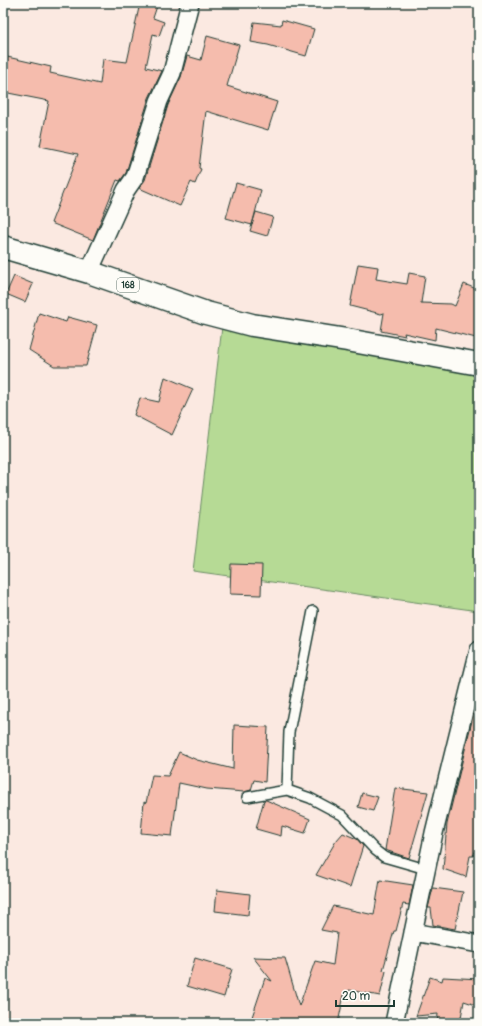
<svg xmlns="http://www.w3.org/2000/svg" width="482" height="1026" font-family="Pangolin,sans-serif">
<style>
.green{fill:#b6da95;stroke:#6a8c64}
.building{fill:#f5bcad;stroke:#1f3d34}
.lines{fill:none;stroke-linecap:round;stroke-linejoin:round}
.lane-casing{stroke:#1f3d34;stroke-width:12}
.street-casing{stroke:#1f3d34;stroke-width:20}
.primary-casing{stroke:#1f3d34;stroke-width:25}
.lane{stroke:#fdfcf7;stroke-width:9}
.street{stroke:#fdfcf7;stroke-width:17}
.primary{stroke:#fdfcf7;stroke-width:22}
.labels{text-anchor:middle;stroke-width:3.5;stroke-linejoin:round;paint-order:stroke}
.shield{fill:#fdfcf7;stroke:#62766e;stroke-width:1}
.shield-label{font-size:9px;font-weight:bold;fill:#1f3d34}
</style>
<rect width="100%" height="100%" fill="#fbe9e1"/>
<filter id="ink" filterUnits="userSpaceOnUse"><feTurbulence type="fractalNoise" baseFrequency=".025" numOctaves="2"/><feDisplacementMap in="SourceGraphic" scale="8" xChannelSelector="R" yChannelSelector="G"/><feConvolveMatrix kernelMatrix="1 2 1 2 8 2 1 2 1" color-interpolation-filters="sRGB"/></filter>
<g filter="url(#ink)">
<path class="green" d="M222,327L479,371V611L193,571Z"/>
<path class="building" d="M140,3H158L153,18L164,22L159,36L153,34L146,67L162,71L149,98L126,173L120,181L117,180L93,240L51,223L78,154L40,146L49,101L3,92V56L51,67L50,73L100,84L103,59L127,62Z
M282,20L314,29L306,56L268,45L251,42L254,22L281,25Z
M207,36L239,45L227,86L277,102L268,130L206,111L199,168L201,169L195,184L191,182L180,206L139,188L145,180L168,105L181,77L187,56L201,60Z
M236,183L261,190L252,225L226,218Z
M256,212L273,217L267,236L250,231Z
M358,264L378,267L376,279L407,284L409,273L425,276L421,303L451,304L455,306L464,284L479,290V324L476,338L436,328L435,340L404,333L405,336L381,331L384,313L381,314L350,306Z
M14,276L33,284L25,302L6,294Z
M39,313L66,322L68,317L97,325L86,366H54L29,350Z
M165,377L193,389L172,435L134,415L140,398L159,402Z
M231,564L262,565L261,595L230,594Z
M478,696L479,697V844L473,856H470L466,877L443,869L447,824Z
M234,725L268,727L265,782L254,780L251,790L244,792L207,789L179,783L172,836L141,833L144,802L146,803L152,775L168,776L179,752L197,760L233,769Z
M395,788L428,792L409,858L385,850Z
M362,793L378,797L373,811L358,807Z
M264,800H266L310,819L305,833L282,826L281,836L256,829Z
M343,833L357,839L363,846L350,887L316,875L336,841Z
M380,880L413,885L409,905L403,904L396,931H394L383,970L386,971L380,996L349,990L348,995H344L338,1023H250L265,978L272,981L253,957L285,958L299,1006L315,961L333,965L337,933L321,930L333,906L374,915Z
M433,888L463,892L455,929L433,925L431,908H428Z
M217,890L250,894L248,915L215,911Z
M195,958L232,969L224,997L187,986Z
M430,977L442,981L443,977L479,979V1006L464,1001L460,1023H437L438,1014L416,1016Z"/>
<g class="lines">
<defs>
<path id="lane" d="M287,790L289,732L313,611
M247,797L287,790L310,798L342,815L375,850L384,857L426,869"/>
<path id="street" d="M89,272L126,190L135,177L159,101L172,73L190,3
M413,932L479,944
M394,1023L434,833L479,650"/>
<path id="primary" d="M3,247L89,272L206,313L252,325L347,340L479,364"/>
</defs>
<use href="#lane" class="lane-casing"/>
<use href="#street" class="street-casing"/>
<use href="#primary" class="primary-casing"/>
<use href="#lane" class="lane"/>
<use href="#street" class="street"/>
<use href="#primary" class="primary"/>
</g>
</g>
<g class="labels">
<rect class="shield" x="117" y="278" width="22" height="14" rx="3"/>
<g class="shield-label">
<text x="128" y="288">168</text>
</g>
</g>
<rect width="482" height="1026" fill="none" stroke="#fdfcf7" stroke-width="16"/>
<rect x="8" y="8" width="466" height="1010" fill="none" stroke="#1f3d34" stroke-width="1.5" filter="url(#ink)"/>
<path d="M336 1000v6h58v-6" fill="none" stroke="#1f3d34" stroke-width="2"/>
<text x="342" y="1000" font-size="12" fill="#1f3d34" stroke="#fdfcf7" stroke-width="3" paint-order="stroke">20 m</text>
</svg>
